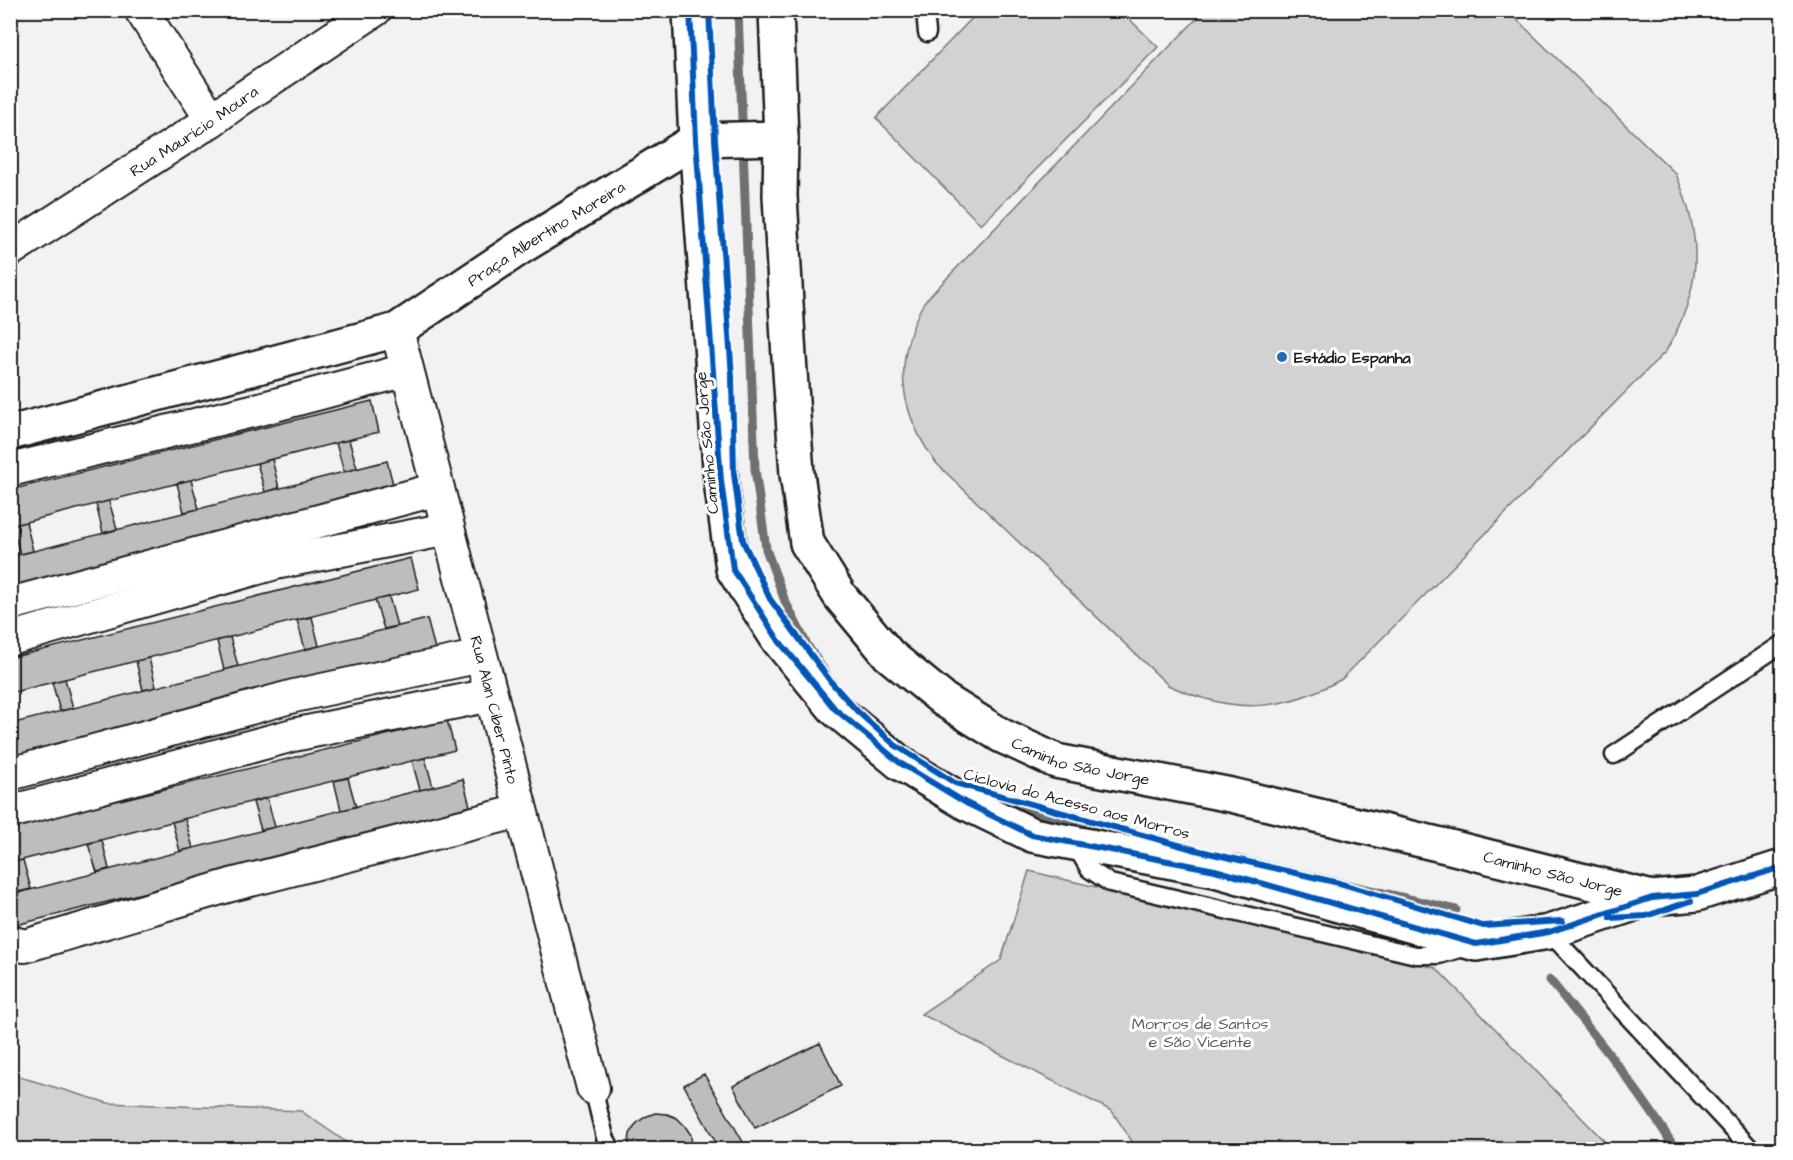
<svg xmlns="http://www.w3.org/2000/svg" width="1793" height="1160" font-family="'Architects Daughter',sans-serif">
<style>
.green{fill:#d2d2d2;stroke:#777;stroke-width:1.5}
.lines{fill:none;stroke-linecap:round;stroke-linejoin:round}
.stream{stroke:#707070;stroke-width:9}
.building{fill:#bdbdbd;stroke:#1c1c1c;stroke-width:1.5}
.service-casing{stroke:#1c1c1c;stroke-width:21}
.minor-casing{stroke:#1c1c1c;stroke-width:36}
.tertiary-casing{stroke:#1c1c1c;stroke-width:38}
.service{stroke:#fff;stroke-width:16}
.minor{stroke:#fff;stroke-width:32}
.tertiary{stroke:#fff;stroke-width:33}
.cycleway-casing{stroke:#fff;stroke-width:10}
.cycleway{stroke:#0057b8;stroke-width:6}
.poi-dot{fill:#1f6fb2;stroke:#fff;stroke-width:2}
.labels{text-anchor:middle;stroke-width:6;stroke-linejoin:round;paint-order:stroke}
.street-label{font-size:16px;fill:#1c1c1c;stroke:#fff}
.poi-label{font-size:16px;font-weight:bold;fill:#1c1c1c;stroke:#fff;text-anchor:start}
.park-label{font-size:16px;fill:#5c5c5c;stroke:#fff}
</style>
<rect width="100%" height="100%" fill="#f2f2f2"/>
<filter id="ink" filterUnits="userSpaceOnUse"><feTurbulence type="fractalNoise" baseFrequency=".0167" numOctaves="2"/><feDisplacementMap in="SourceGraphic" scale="12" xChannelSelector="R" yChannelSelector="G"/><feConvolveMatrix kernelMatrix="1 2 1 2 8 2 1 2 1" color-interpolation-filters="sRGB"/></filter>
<g filter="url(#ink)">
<path class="green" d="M1205,10L1508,11L1676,174C1704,240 1702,289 1666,351L1342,679C1280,713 1232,714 1168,685L937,464C897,410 893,361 924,302Z
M979,11H1121L1158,47L981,225L876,118Z
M1029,871L1436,968L1612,1149H1137L1112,1111L921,1014L1001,960Z
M10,1074L108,1103L301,1111L356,1149H11Z"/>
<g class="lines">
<path class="stream" d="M738,10L755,469L766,549L785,601L807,645L827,675
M1003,804L1024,812L1199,851
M1233,858L1456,910
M1550,980C1594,1035 1639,1089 1676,1150"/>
</g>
<path class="building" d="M372,401L379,432L10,526V490Z
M349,440L357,468L344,472L336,443Z
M272,459L279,488L265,492L257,463Z
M387,461L395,492L10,589V557Z
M191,480L199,509L184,512L177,483Z
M109,501L117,529L103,533L96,504Z
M26,522L33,551L20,554L12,525Z
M411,558L419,589L10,693V658Z
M389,597L397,626L384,629L375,600Z
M312,617L319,646L305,649L297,620Z
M427,619L435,649L10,757V724Z
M230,637L238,666L224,670L217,641Z
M149,658L156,687L143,690L136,661Z
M65,679L73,708L60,711L52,682Z
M447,720L455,750L10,863V827Z
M425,758L433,787L420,790L412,761Z
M348,778L356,807L341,810L334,781Z
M463,779L471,810L12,926L10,895Z
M267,798L275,827L261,830L253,802Z
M185,819L193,848L180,851L172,822Z
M102,840L109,869L97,872L88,844Z
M23,860L31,889L18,892L10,863Z
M820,1043L841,1086L755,1128L733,1086Z
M704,1074L743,1142L729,1150H720L684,1085Z
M655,1113L667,1114L677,1118L685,1126L691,1135L692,1150H628L630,1134L636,1124L645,1117Z"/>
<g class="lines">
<defs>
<path id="service" d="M925,10L927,33
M1614,755L1782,644
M1074,843L1089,869L1110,883L1416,955H1439L1466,947
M1549,932L1752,1150
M593,1088L605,1137L612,1150"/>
<g id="minor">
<path d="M141,10L212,120"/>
<path id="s1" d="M10,250L212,120L238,101L375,10"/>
<path id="s2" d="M397,330L593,1088"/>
<path d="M10,470L256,410L407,370"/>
<path d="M10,604L438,489"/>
<path d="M10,639L275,563L448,529"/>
<path d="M10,774L294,696L481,656"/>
<path d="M10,812L293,735L491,695"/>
<path d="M10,942L25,946L231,885L521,811"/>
</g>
<g id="tertiary">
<path d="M690,10L696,140L721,481L733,569L779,641L835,709L900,763L966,803L1032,835L1215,870L1476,944L1549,932L1652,898L1697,894L1782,867"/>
<path id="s3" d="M776,10L781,138L780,196L789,357L797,474L807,543L840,596L889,655L944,700L1002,736L1056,761L1231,795L1450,847L1652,898"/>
<path d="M696,140L781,138"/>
<path id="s4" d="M10,433L397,330L521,247L696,140"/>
</g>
</defs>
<use href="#service" class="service-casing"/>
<use href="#minor" class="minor-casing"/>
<use href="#tertiary" class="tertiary-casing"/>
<use href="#service" class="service"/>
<use href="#minor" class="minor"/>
<use href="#tertiary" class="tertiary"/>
<defs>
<path id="cycleway" d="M690,10L696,140L721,481L733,569L779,641L835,709L900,763L966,803L1032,835L1215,870L1476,944L1549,932L1652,898L1697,894L1782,867
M709,10L715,139L732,377L734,474L743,541L770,599L831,682L857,711L895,745L955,783L1200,851L1339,883L1483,926L1562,921
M1610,918L1646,916L1691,901"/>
</defs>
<use href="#cycleway" class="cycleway-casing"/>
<use href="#cycleway" class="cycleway"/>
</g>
</g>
<circle class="poi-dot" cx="1282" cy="357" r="6"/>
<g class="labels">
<g class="street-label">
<text dy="6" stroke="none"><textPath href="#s1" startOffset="219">Rua Maurício Moura</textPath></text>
<text dy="6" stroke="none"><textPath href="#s4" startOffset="578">Praça Albertino Moreira</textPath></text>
<text transform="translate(706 443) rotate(-95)" y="6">Caminho São Jorge</text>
<text dy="6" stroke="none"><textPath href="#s2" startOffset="392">Rua Alan Ciber Pinto</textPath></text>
<text dy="6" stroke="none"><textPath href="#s3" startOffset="896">Caminho São Jorge</textPath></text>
<text transform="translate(1077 803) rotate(15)" y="6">Ciclovia do Acesso aos Morros</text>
<text dy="6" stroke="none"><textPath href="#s3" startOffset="1382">Caminho São Jorge</textPath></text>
</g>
<g class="poi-label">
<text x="1294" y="363">Estádio Espanha</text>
</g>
<g class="park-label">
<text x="1200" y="1029">Morros de Santos<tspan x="1200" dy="18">e São Vicente</tspan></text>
</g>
</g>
<rect width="1793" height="1160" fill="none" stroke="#fff" stroke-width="36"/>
<rect x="18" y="18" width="1757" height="1124" fill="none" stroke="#1c1c1c" stroke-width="2" filter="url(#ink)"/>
</svg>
